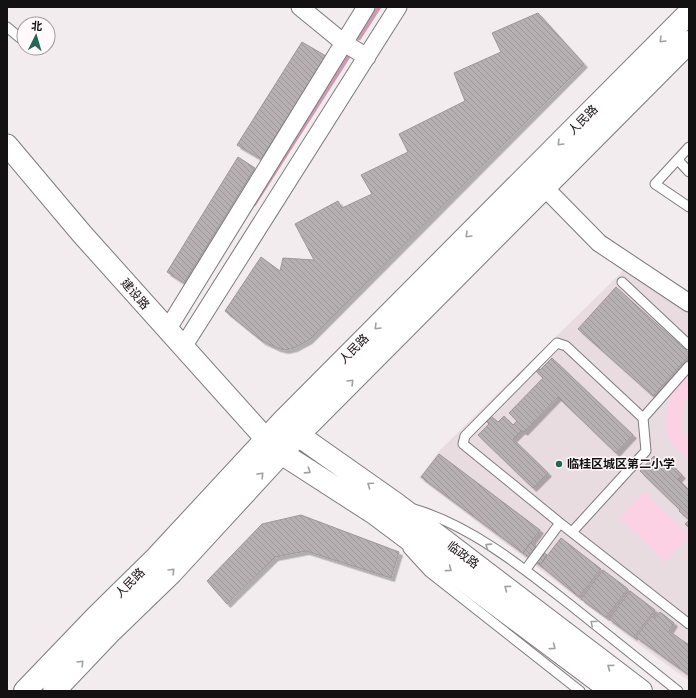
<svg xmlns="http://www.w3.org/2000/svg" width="696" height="698" font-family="Lato,'Noto Sans SC',sans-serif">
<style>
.built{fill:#e9dce1}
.green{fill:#fcd1e4}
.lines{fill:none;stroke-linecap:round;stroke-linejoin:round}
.stream{stroke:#cf9ab1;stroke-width:4.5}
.building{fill:url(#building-back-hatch);stroke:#9d979a;filter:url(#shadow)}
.service-casing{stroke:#7f7a7c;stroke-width:11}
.minor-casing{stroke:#7f7a7c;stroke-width:19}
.tertiary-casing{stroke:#7f7a7c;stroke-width:23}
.secondary-casing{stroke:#7f7a7c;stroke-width:24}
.primary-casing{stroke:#7f7a7c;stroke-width:24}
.service{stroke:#fff;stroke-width:9}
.minor{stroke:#fff;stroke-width:17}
.tertiary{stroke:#fff;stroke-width:21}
.secondary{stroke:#fff;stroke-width:22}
.primary{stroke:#fff;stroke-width:22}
.oneway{stroke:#a1a0a0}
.poi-dot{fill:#276653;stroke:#fff9fc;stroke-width:1.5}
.labels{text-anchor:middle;stroke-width:3;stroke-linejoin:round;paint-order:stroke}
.street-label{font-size:12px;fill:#131111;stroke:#fff9fc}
.poi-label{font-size:12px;font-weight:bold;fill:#131111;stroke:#fff9fc;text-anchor:start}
</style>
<defs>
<pattern id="building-back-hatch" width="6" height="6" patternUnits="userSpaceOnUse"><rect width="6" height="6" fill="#b6b0b2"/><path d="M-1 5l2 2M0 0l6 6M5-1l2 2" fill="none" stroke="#9c9698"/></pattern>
<filter id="shadow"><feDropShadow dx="3.5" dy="3.5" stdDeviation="0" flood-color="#0004"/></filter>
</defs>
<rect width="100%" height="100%" fill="#f2ecee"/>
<path class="built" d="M627,267L689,312V681L633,640L419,478L440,450Z"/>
<path class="green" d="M689,373V395L683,407L681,423L683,433L689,442V461C682,454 674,448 670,440C662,424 667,397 678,384C681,380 685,376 689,373Z
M644,492L689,535V537L665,562L619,518Z"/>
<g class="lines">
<path class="stream" d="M359,38L379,7
M254,204L351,52"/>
</g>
<path class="building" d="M538,13L584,64L309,340L294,348L285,350L277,348L262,341L225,311L261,257L280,271L283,258L314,260L295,224L338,201L342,208L372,194L361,175L408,152L399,134L465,101L454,73L501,52L492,33Z
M302,42L326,56L261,159L237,145Z
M238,157L255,168L184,283L167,272Z
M616,287L689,353V356L653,396L578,329Z
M552,358L633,435L616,453L558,397L524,432L522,430L513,439L548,473L533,488L478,435L489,424L486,421L491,416L498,422L504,416L513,425L517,421L509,413L543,378L535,370L538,367L540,370Z
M439,454L540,530L523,553L421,477Z
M654,456L667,469L672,465L682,475L678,479L689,490V528L685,524L689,520L679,511L680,510L640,471Z
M301,515L399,552L391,578L306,551L275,557L227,604L207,581L262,524Z
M561,538L601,569L579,597L540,565Z
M531,542L547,555L540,565L523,553Z
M603,570L628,589L606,617L581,599Z
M630,591L655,610L634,637L609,619Z
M660,612L674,623L669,631L689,645V675L636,637L652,616L655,618Z"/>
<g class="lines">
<defs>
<path id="service" d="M7,27L20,38
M689,147L655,184L689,207
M678,160L689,172
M622,282L689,345
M643,418L689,366
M414,509C472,526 526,570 573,607C608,635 643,663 678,691
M560,523L463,444L465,436L557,343L566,346L643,418L646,451L572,532
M408,549L429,572L580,691
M526,569L560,523L689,624"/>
<path id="minor" d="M300,7L344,43L367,57
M545,188L599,243L689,303
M167,330L366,7
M183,347L398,7"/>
<path id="tertiary" d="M7,145L82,234L266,439"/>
<path id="secondary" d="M285,422L298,435L396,504L641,691
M267,440L281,453L374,513L612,691"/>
<path id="primary" d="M25,691L96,617L157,557L283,421L689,13
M54,691L111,631L172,572L298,435L689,42"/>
</defs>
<use href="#service" class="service-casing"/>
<use href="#minor" class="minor-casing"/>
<use href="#tertiary" class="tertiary-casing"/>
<use href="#secondary" class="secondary-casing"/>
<use href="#primary" class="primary-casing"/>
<use href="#service" class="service"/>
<use href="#minor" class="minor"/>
<use href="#tertiary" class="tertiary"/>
<use href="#secondary" class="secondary"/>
<use href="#primary" class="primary"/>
</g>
<defs><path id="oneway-chevron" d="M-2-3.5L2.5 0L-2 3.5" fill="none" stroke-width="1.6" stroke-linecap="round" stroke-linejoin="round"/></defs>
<g class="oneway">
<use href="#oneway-chevron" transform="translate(662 40) rotate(135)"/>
<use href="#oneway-chevron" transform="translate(560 143) rotate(135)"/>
<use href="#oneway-chevron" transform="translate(468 235) rotate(135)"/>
<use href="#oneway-chevron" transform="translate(377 327) rotate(135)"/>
<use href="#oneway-chevron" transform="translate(351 382) rotate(-45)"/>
<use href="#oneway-chevron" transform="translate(308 471) rotate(33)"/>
<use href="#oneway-chevron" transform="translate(261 475) rotate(-47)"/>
<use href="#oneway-chevron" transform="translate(370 485) rotate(-145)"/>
<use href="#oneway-chevron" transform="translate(488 546) rotate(-147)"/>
<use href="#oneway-chevron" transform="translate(449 569) rotate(37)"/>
<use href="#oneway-chevron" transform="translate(172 571) rotate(-46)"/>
<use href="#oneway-chevron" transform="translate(507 588) rotate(-143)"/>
<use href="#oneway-chevron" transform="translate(593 623) rotate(-141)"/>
<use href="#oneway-chevron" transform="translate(553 647) rotate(37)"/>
<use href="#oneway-chevron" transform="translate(81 663) rotate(-46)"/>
<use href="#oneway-chevron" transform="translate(610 667) rotate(-143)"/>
</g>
<circle class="poi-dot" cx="559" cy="464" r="4"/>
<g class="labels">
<g class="street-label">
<text transform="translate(583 120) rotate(-45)" y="4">人民路</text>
<text transform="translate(135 294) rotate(49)" y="4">建设路</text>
<text transform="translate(354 349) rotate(-45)" y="4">人民路</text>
<text transform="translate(463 555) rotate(37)" y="4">临政路</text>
<text transform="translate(130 583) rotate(-45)" y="4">人民路</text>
</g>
<g class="poi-label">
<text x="567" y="468">临桂区城区第二小学</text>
</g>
</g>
<rect width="696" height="698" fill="none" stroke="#131111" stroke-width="16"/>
<g transform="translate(36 36) rotate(5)"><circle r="19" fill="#fff9fc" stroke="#a19c9e"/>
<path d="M0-3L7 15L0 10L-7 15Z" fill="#276653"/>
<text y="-6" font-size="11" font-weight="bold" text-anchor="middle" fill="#131111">北</text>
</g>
</svg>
